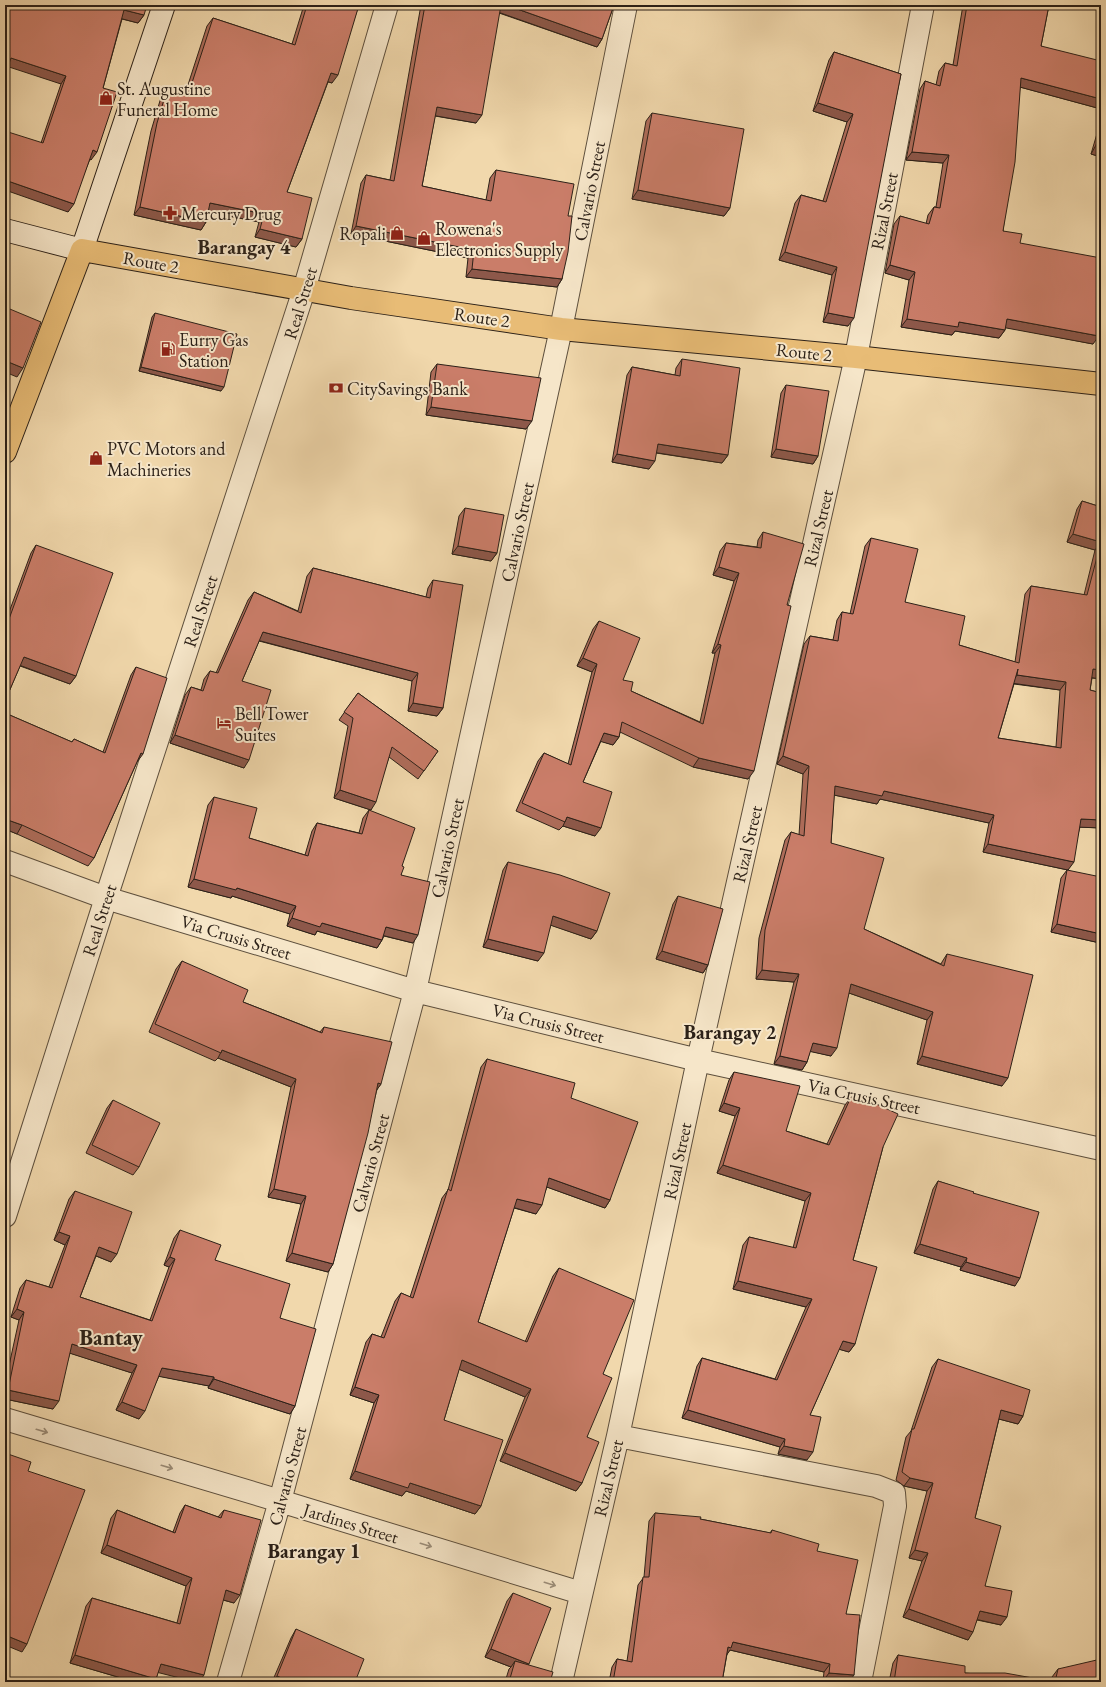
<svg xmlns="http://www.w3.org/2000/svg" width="1106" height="1687" viewBox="0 0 1106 1687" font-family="'EB Garamond',serif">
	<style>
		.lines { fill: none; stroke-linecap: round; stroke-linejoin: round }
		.minor-casing { stroke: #5d4f3d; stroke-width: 24 }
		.secondary-casing { stroke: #2c2118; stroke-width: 24 }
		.trunk-casing { stroke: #2c2118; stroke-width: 24 }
		.minor { stroke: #f6e6c9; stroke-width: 22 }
		.secondary { stroke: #f6e6c9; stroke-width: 22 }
		.trunk { stroke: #e8bc76; stroke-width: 22 }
		.wall { fill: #ae6c5a; stroke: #2c2118; fill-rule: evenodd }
		.shaded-wall { fill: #8d584a; stroke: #2c2118 }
		.building { fill: #ca7d69; stroke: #2c2118; fill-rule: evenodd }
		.oneway { stroke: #9b8d79 }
		.labels { text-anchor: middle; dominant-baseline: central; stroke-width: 4; stroke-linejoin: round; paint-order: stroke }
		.poi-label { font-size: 18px; fill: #2c2118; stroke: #f6e6c9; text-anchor: start }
		.street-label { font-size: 18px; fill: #2c2118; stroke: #f6e6c9 }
		.quarter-label { font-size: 20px; font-weight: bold; fill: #2c2118; stroke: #f6e6c9 }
		.district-label { font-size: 22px; font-weight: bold; fill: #2c2118; stroke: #f6e6c9 }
	</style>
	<rect width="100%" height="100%" fill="#f1d8ac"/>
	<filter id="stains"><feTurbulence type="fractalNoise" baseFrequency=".005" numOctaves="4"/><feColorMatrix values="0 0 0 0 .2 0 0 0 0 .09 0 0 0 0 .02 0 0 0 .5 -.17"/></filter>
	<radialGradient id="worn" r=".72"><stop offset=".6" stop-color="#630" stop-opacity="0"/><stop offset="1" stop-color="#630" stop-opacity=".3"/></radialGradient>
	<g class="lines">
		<defs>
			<path id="minor" d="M5,861l101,37 309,93 283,69 403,89
				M5,1216l101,-318 198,-608 83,-285
				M5,1419l275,82 301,92
				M618,1436l258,50 18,7 1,13 -35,176
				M228,1682l52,-181 135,-510 146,-662 65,-324
				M561,1682l57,-246 80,-376 158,-703 67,-352"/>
			<path id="secondary" d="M5,230l77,20 82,-245"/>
			<path id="trunk" d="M5,452l77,-202 269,48 210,31 295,28 245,27"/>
		</defs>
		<use href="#minor" class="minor-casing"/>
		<use href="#secondary" class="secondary-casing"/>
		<use href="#trunk" class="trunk-casing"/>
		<use href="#minor" class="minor"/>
		<use href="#secondary" class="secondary"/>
		<use href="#trunk" class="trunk"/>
	</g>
	<path class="wall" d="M5,5l139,10 -6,8 -16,-4 -19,69 -12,72 -1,-1 -22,53 -27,-69 20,-59z
		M304,5h55l-27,78 -4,-1 -41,110 15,47 -6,8 -41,-10 4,-15 -51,-10 -2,10 -5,8 -67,-15 17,-84 11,-37 6,-8 18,5 21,-65 6,-8 79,26z
		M421,5h193l-12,34 -5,8 -98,-34 -23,110 -41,-7 -13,70 64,14 4,-22 6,-8 72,46 -6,63 -5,8 -91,-10 2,-19 -117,-24 10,-51 5,-8 24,5z
		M963,5h86l-8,41 60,63 -81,-22 -17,144 17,12 73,101 -88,-17v3l-6,8 -44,-7 -3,4 -51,-8 8,-47 -24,-7 9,-49 6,-8 26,8 2,-9 6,-8h2l7,-44 -37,-3 14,-71 5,-8 11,4 3,-14 6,-8 8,2z
		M834,52l67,22 -53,252 -25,-4 9,-47 -53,-15 16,-57 6,-8 22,6 24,-79 -34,-11 16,-51z
		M652,113l78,95 -6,8 -92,-17 14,-78z
		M1101,120v37l-10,-3z
		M155,313l66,78 -82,-20 13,-54z
		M682,359l46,96 -6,8 -66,-10 -7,16 -37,-7 15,-87 5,-8 43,8 1,-7z
		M437,364l89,65 -100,-14 5,-43z
		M786,385l32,71 -5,8 -42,-7 10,-64z
		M1082,501l19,6v172l-9,-1 -2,12 11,3v135l-21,-1 -12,43 -85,-18 6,-29 -109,-24 -3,5 -43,-9 -3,48 33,86 77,35 1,-2 5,-8 55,132 -85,-22 10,-44 -78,-27 -18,63 -21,-5 -3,11 -5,8 -28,-6 20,-82 -38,-3 3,-41 26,-98 6,-8 8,3 4,-61 -26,-10 27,-120 6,-8 23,4 4,-20 5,-8 8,2 15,-68 6,-8 34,64 54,43 56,17 10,-68 6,-8 53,9 11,-45 -28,-8 10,-33zM1014,684l46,6 -4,57 -58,-9z
		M465,508l32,45 -6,8 -39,-7 7,-38z
		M763,532l24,73 -39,174 -55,-12 -73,-35 -1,5 -6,8 -12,-4 -18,41 12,54 -32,-10 -4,4 -43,-19 22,-50 6,-8 24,11 24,-92 -15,-6 16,-37 6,-8 24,59 8,11 69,31 15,-69h-3l22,-72 -21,-6 7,-24 6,-8 31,4 1,-7z
		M36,545l40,131 -6,8 -50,-18 -15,35v-78l26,-70z
		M313,568l113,29 2,-9 5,-8 10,128 -6,8 -29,-5 4,-30 -153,-40 -17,40 2,87 -74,-25 15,-48 6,-8 10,3 3,-11 6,-8 6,2 32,-73 6,-8 44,19 9,-35z
		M136,667l1,95 -43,96 -6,8 -71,-32 -12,-5v-116l67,29 2,-3 29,13 28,-77z
		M358,693l80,58 -20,28 -29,-22 -18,53 -37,-12 14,-72 -9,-6z
		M214,797l35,41 56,17 7,-24 5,-8 42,10 4,-15 6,-8 33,56 -1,9 12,68 -29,-7 -2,4 -5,8 -60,-17 -2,4 -28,-9 3,-12 -58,-18 -1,2 -43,-11 20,-82z
		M508,862l89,69 -6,8 -40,-14 -13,36 -55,-14 20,-77z
		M1067,870l33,73 -49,-11 10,-54z
		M678,896l30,69 -5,8 -47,-14 17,-55z
		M182,961l61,41 77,30 4,-5 57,57 -5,7 -43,173 -5,8 -42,-11 15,-57 -33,-7 23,-110 -73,-29 -3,3 -66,-29 27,-63z
		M487,1059l84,39 39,102 -5,8 -58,-21 -11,27 -22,-6 -36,114 47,20 28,-66 6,-8 44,106 -16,63 -5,46 -6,8 -76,-30 25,-64 -66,-28 -15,51 37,86 -6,8 -69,-23 -4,5 -52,-17 24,-76 -24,-8 16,-53 6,-8 9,3 14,-36 6,-8 9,4 32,-99 6,-8 33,-123z
		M734,1072l52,59 41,13 18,-39 6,-8 32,50 -30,113 2,84 -6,8 -10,-3 -29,66 -3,45 -29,-6 2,-7 -98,-29 15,-52 5,-8 73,21 31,-72 -73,-18 10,-44 6,-8 44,11 12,-47 -88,-28 18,-57 -16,-5 10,-31z
		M113,1100l26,67 -6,8 -47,-22 21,-45z
		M938,1181l35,12 42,93 -55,-16 1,-3 -47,-14 19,-64z
		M75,1191l36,71 -15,-6 -16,41 70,23 19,-53 -5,-2 10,-27 6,-8 35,30 65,58 15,88 -5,8 -82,-26 1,-2 -50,-10 -20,43 -23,-9 16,-37 -62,-20 -17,56 -48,-10v-15l14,-64 -8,-3 9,-29 6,-8 23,7 16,-42 -11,-5 15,-41z
		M1101,1194v8l-3,-2z
		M938,1359l85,57 -5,8 -19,-5 -24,99 10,68 16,39 -24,-5 -9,20 -65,-23 19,-56 -13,-3 18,-67 -23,-5 -8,-6 10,-43 5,-6 21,-64z
		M185,1505l33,12 6,-7 10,93 -11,-3 -65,72 -2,7 -2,3h-19l-65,-19 16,-57 6,-8 85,25 9,-37 -85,-33 10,-35 6,-8 56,22 7,-19z
		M655,1513l45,6 70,14 2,-3 45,21 29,63 8,61 -31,6 1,-9 -94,-22 -3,4 -5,28h-113l3,-15 5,-8 10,2 11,-76 6,-8 5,-56z
		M513,1593l15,72 22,17h-45l4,-13 2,-2 -26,-10 22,-56z
		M296,1629l59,53h-83l19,-44z
		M898,1655l67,18 86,8 1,-4 6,-8 43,13h-212l4,-19z"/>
	<path class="shaded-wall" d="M500,5h6l96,34 -5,8 -102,-36z
		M124,10l20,5 -6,8 -19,-5z
		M11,58l55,18 -5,8 -55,-18z
		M331,73l7,2 -6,8 -6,-2z
		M1021,78l80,21v10l-85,-23z
		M818,103l35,11 -6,8 -34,-11z
		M437,107l45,8 -6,8 -45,-8z
		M1096,145l5,2v10l-10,-3z
		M93,150l4,2 -6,8 -4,-2z
		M912,152l37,3 -6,8 -37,-3z
		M5,180l69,24 -6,8 -63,-22z
		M638,190l92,18 -6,8 -92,-17z
		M210,203l54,11 -5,8 -55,-11z
		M140,207l66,15 -5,8 -67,-15z
		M356,226l118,24 -6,8 -117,-24z
		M260,229l42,10 -6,8 -41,-10z
		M785,252l52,15 -5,8 -53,-15z
		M890,265l25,7 -6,8 -24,-7z
		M472,269l90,10 -5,8 -91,-10z
		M828,313l26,5 -6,8 -25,-4z
		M907,319l52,3 46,8 -6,8 -44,-7 -3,4 -51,-8z
		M1007,319l92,17 -6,8 -92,-17z
		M6,361l17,7 -6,9 -12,-5v-9z
		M141,367l83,20 -3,4 -82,-20z
		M431,407l101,14 -6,8 -100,-14z
		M658,444l70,11 -6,8 -70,-11z
		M776,449l42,7 -5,8 -42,-7z
		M617,454l38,7 -6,8 -37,-7z
		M1073,534l28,8 -6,8 -28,-8z
		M458,546l39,7 -6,8 -39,-7z
		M719,567l20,6 -5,8 -21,-6z
		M263,632l155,41 -6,8 -155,-41z
		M718,644l3,1 -6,8h-3z
		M24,657l52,19 -6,8 -51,-19z
		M583,658l14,6 -5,8 -15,-6z
		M1093,669l8,1v9l-14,-2z
		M1017,675l49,7 -6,8 -49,-7z
		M413,703l30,5 -6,8 -29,-5z
		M604,733l15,4 -6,8 -14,-4z
		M175,735l74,25 -5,8 -74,-25z
		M141,753l2,1 -6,8z
		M783,756l26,10 -6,8 -26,-10z
		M699,758l55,13 -6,8 -55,-12z
		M835,786l49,5 110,24 -5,8 -109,-24 -3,5 -48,-10z
		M340,790l36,12 -5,8 -37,-12z
		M567,817l34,11 -6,8 -32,-10z
		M5,819l17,6 -5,9 -12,-5z
		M1081,819l20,1v8l-25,-1z
		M988,844l86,18 -6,8 -85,-18z
		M194,879l43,9 59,18 -6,8 -58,-18 -1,2 -43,-11z
		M553,916l44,15 -6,8 -44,-15z
		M292,918l30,5 60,17 -5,8 -60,-17 -2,4 -28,-9z
		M1057,924l44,10v7l-1,2 -49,-11z
		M386,927l32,8 -5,8 -32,-8z
		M488,939l56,14 -6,8 -55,-14z
		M662,951l46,14 -5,8 -47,-14z
		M762,970l37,4 -5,8 -38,-3z
		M851,984l82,28 -6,8 -81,-28z
		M813,1043l24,5 -6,8 -23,-5z
		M222,1050l74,29 -5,8 -73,-29z
		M780,1056l27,6 -5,8 -28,-6z
		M922,1056l86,22 -6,8 -85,-22z
		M378,1083l3,1 -6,8z
		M724,1103l16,5 -5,8 -16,-5z
		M723,1165l88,28 -6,8 -88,-28z
		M549,1178l61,22 -5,8 -61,-22z
		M274,1189l32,7 -5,8 -33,-7z
		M517,1199l25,6 -6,9 -24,-7z
		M59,1232l11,4 -5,9 -11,-5z
		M920,1244l47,14 -6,9 -47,-14z
		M99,1247l18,7 -6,8 -17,-7z
		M292,1253l41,11 -5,8 -42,-11z
		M170,1257l5,2 -6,8 -5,-2z
		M966,1262l54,16 -5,8 -55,-16z
		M738,1281l74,18 -6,8 -73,-18z
		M17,1309l7,3 -5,8 -8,-3z
		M843,1341l12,3 -6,8 -11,-3z
		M72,1344l65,21 -5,8 -66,-21z
		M462,1360l69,29 -6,8 -69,-29z
		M162,1368l52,9 -5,9 -52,-10z
		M214,1379l81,27 -5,8 -82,-26z
		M355,1387l24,8 -5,8 -24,-8z
		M8,1390l51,11 -6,8 -48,-10v-5z
		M122,1402l23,9 -6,8 -23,-9z
		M688,1410l97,29 -5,8 -98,-29z
		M1001,1410l22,6 -5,8 -23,-6z
		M784,1446l29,6 -6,8 -29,-6z
		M505,1453l77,30 -6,8 -76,-30z
		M355,1471l55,12 71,23 -6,8 -69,-23 -4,5 -52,-17z
		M910,1478l23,5 -6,8 -23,-5z
		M107,1545l85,33 -6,8 -85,-33z
		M915,1550l13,3 -6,8 -13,-3z
		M226,1590l14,5 -6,8 -14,-4z
		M909,1609l64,23 -5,8 -65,-23z
		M980,1611l27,6 -6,8 -26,-6z
		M5,1635l22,9 -5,8 -17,-7z
		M733,1642l97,22 -6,8 -94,-22 -4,6 2,-9z
		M491,1649l38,15 -5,8 -9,-11 -4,6 -26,-10z
		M75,1655l81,24 -2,3h-19l-65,-19z
		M161,1664l43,11 -5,7h-3l-40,-10z
		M829,1673l25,2 -5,7 -26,-1z
		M277,1676l14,6h-18z"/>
	<path class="building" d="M5,5h142l-3,10 -20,-5 -21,78 14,4 -20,60 -4,-2 -19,54 -69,-24v-49l38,12 23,-67 -55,-18 -6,17z
		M307,5h52l-21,70 -7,-2 -44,119 25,6 -10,41 -42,-10 4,-15 -54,-11 -4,19 -66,-15 17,-84 11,-37 21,6 24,-74 82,27z
		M425,5h76l-19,110 -45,-8 -15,79 69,15 5,-31 78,14 -6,32h4l-4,36 -6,27 -90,-10 2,-19 -118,-24 10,-51 28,6z
		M506,5h108l-12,34z
		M967,5h82l-8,41 60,15v38l-80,-21 -6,84 -12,69 19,3 -2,9 81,15v66l-2,12 -92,-17 -2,11 -46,-8 -1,5 -51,-8 8,-47 -25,-7 10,-49 29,8 5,-17 6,1 9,-53 -37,-3 13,-71 15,5 5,-23 12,3z
		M834,52l67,22 -47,244 -26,-5 9,-46 -52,-15 16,-57 25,7 27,-88 -35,-11z
		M652,113l92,16 -14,79 -92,-18z
		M1101,130v17l-5,-2z
		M5,307l36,15 -18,46 -17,-7 -1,3z
		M155,313l82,21 -13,53 -83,-20z
		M682,359l58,9 -12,87 -70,-11 -3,17 -38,-7 15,-87 48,9z
		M437,364l104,14 -9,43 -101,-14z
		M786,385l43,6 -11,65 -42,-7z
		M1082,501l19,6v163l-8,-1 -3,21 11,3v127l-20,-1 -7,43 -86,-18 6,-29 -110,-24 -2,5 -47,-10 -4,57 53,15 -20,71 80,37 3,-12 86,21 -25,103 -86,-22 11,-44 -82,-28 -14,64 -24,-5 -6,19 -27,-6 19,-82 -37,-4 3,-40 26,-98 13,4 5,-70 -26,-10 27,-120 28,5 4,-29 11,2 18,-76 47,11 -13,53 60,14 -6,29 60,18 12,-77 56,9 14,-53 -28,-8zM1018,669l-1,6 49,7 -5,66 -63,-10z
		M465,508l39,7 -7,38 -39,-7z
		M763,532l41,12 -17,61 4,1 -37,165 -55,-13 -77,-36 -3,15 -15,-4 -21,49 29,10 -11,36 -34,-11 -2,5 -43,-19 22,-50 27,12 26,-101 -14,-6 16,-37 41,17 -17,42 10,2 -2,9 72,33 18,-79 -3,-1 21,-71 -20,-6 7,-24 35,5z
		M36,545l77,28 -37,103 -52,-19 -19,44v-71z
		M313,568l117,30 3,-18 30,5 -20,123 -30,-5 5,-30 -155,-41 -21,49 29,9 -22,70 -74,-25 16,-48 12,4 7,-20 8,2 36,-81 47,21z
		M136,667l31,11 -24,76 -2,-1 -47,105 -72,-33 -17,-6v-106l67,29 2,-3 31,14z
		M358,693l80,58 -14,20 -32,-24 -16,55 -36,-12 13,-72 -9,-6z
		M214,797l43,11 -8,30 59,18 9,-33 45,11 7,-24 46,18 -13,38 2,1 -3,8 29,7 -12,53 -32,-8 -4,13 -60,-17 -2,4 -28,-9 4,-12 -59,-18 -1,2 -42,-11z
		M508,862l52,13 50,18 -13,38 -44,-15 -9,37 -56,-14z
		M1067,870l34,7v57l-44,-10z
		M678,896l45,13 -15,56 -46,-14z
		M182,961l66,29 -5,12 79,31 2,-6 68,15 -11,42 -3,-1 -10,50 -35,131 -41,-11 14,-57 -32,-7 22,-110 -74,-29 -1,3 -66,-29z
		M487,1059l88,24 -4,15 67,24 -28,78 -61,-22 -7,27 -25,-6 -39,123 49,20 32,-74 75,32 -31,74 9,4 -25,59 12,5 -17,41 -77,-30 26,-64 -69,-29 -18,60 59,20 -22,66 -71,-23 -2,5 -53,-17 24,-76 -24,-8 17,-53 12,4 17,-45 12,5 35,-109 3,2z
		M734,1072l66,14 -14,45 43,14 22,-48 21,5 26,12 -15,33 -30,113 24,7 -22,77 -12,-3 -33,74 11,2 -8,35 -29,-6 1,-7 -97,-29 14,-52 75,22 35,-81 -74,-18 11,-44 47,11 15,-55 -88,-28 17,-57 -16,-5z
		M113,1100l47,23 -21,44 -47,-22z
		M938,1181l36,11 -1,1 66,19 -19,66 -54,-16 1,-4 -47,-14z
		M75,1191l57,21 -15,42 -18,-7 -19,50 72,24 23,-62 -5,-2 10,-27 41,15 -6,15 75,24 -10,34 36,11 -21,77 -81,-27v-2l-52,-9 -17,43 -23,-9 15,-37 -65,-21 -13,57 -51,-11 16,-78 -7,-3 9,-29 26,8 18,-52 -11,-4z
		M938,1359l92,31 -7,26 -22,-6 -26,108 26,8 -16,60 27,5 -5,26 -27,-6 -7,21 -64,-23 19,-56 -13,-3 18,-67 -23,-5 -8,-6 10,-43h2z
		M5,1453l26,9 -3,9 57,19 -58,154 -22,-9z
		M185,1505l36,13 3,-8 37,10 -21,75 -14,-5 -22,85 -43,-11 -5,15 -81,-24 17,-57 88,26 12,-46 -85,-33 10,-35 58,23z
		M655,1513l46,4 -1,2 71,14 1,-3 47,14 -2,7 41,9 -12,54 14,1 -6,60 -25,-2 1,-9 -97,-22 -2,6 -3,-1 -6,35h-109l4,-23 15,3 11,-85h6z
		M513,1593l38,15 -22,56 -38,-15z
		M296,1629l68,30 -9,23h-64l-14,-6z
		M898,1655l67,11v7h40l50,9 3,-13 43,-10v23h-207z
		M515,1661l38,11 -3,10h-41z"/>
	<defs><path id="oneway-shaft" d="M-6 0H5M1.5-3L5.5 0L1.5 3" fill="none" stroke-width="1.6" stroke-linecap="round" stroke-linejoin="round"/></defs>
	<g class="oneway">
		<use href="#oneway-shaft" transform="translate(42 1431) rotate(16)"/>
		<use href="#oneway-shaft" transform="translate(167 1467) rotate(16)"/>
		<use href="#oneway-shaft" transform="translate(426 1545) rotate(17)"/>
		<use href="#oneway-shaft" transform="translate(550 1584) rotate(17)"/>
	</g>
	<defs>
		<symbol id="shop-bare" viewBox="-9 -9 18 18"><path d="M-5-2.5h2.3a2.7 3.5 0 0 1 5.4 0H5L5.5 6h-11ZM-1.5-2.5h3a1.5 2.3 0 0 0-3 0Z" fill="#8f2418" stroke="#f6e6c9" stroke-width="2.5" paint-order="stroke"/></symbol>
		<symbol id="pharmacy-bare" viewBox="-9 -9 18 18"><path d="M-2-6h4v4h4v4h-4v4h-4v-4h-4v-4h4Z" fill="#8f2418" stroke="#f6e6c9" stroke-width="2.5" paint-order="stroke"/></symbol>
		<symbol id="fuel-bare" viewBox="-9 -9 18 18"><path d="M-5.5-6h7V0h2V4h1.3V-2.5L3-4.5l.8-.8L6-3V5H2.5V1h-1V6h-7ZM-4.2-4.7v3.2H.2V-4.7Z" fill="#8f2418" stroke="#f6e6c9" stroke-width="2.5" paint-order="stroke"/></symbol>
		<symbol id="bank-bare" viewBox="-9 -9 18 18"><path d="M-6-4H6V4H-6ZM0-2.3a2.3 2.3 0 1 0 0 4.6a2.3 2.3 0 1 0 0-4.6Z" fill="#8f2418" stroke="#f6e6c9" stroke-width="2.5" paint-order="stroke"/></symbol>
		<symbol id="hotel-bare" viewBox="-9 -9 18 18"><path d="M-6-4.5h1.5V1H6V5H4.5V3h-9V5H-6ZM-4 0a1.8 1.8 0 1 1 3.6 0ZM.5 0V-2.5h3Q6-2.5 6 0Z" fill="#8f2418" stroke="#f6e6c9" stroke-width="2.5" paint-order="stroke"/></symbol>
	</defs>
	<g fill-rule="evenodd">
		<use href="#shop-bare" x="96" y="88" width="20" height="20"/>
		<use href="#pharmacy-bare" x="160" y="203" width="20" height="20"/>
		<use href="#shop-bare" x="387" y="223" width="20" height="20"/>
		<use href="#shop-bare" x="414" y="228" width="20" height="20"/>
		<use href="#fuel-bare" x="158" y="339" width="20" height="20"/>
		<use href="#bank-bare" x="326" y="378" width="20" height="20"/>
		<use href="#shop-bare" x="86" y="448" width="20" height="20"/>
		<use href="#hotel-bare" x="214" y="713" width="20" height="20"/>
	</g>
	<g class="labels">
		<g class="poi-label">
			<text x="117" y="88">St. Augustine<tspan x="117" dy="21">Funeral Home</tspan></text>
			<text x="181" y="213">Mercury Drug</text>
			<text x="435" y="228">Rowena's<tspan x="435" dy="21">Electronics Supply</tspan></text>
			<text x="386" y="233" text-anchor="end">Ropali</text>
			<text x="179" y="339">Eurry Gas<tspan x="179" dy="21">Station</tspan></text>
			<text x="347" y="388">CitySavings Bank</text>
			<text x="107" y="448">PVC Motors and<tspan x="107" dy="21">Machineries</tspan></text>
			<text x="235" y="713">Bell Tower<tspan x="235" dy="21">Suites</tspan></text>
		</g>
		<g class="street-label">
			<text transform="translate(589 191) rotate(-79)">Calvario Street</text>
			<text transform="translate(884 211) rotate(-79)">Rizal Street</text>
			<text transform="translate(151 262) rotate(10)">Route 2</text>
			<text transform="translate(300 303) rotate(-73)">Real Street</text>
			<text transform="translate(482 317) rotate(8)">Route 2</text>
			<text transform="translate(804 352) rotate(6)">Route 2</text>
			<text transform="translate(818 528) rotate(-77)">Rizal Street</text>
			<text transform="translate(517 532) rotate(-78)">Calvario Street</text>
			<text transform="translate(200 611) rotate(-72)">Real Street</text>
			<text transform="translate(747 844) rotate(-77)">Rizal Street</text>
			<text transform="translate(447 848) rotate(-78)">Calvario Street</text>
			<text transform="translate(99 920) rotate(-72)">Real Street</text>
			<text transform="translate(236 937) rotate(17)">Via Crusis Street</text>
			<text transform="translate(548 1023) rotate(14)">Via Crusis Street</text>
			<text transform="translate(864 1096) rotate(12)">Via Crusis Street</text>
			<text transform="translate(677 1161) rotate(-78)">Rizal Street</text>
			<text transform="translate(370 1163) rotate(-75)">Calvario Street</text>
			<text transform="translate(287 1476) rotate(-75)">Calvario Street</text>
			<text transform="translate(608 1478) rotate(-77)">Rizal Street</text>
			<text transform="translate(351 1523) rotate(17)">Jardines Street</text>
		</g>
		<g class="quarter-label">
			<text x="244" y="247">Barangay 4</text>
			<text x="730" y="1032">Barangay 2</text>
			<text x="314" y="1551">Barangay 1</text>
		</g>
		<g class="district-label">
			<text x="111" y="1337">Bantay</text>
		</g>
	</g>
	<rect width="1106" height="1687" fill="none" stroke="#f1d8ac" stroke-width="20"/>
	<rect x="6" y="6" width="1094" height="1675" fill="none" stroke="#2c2118" stroke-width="2"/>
	<rect x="10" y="10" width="1086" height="1667" fill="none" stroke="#2c2118"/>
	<rect width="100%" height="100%" filter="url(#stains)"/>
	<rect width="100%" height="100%" fill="url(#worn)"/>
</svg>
